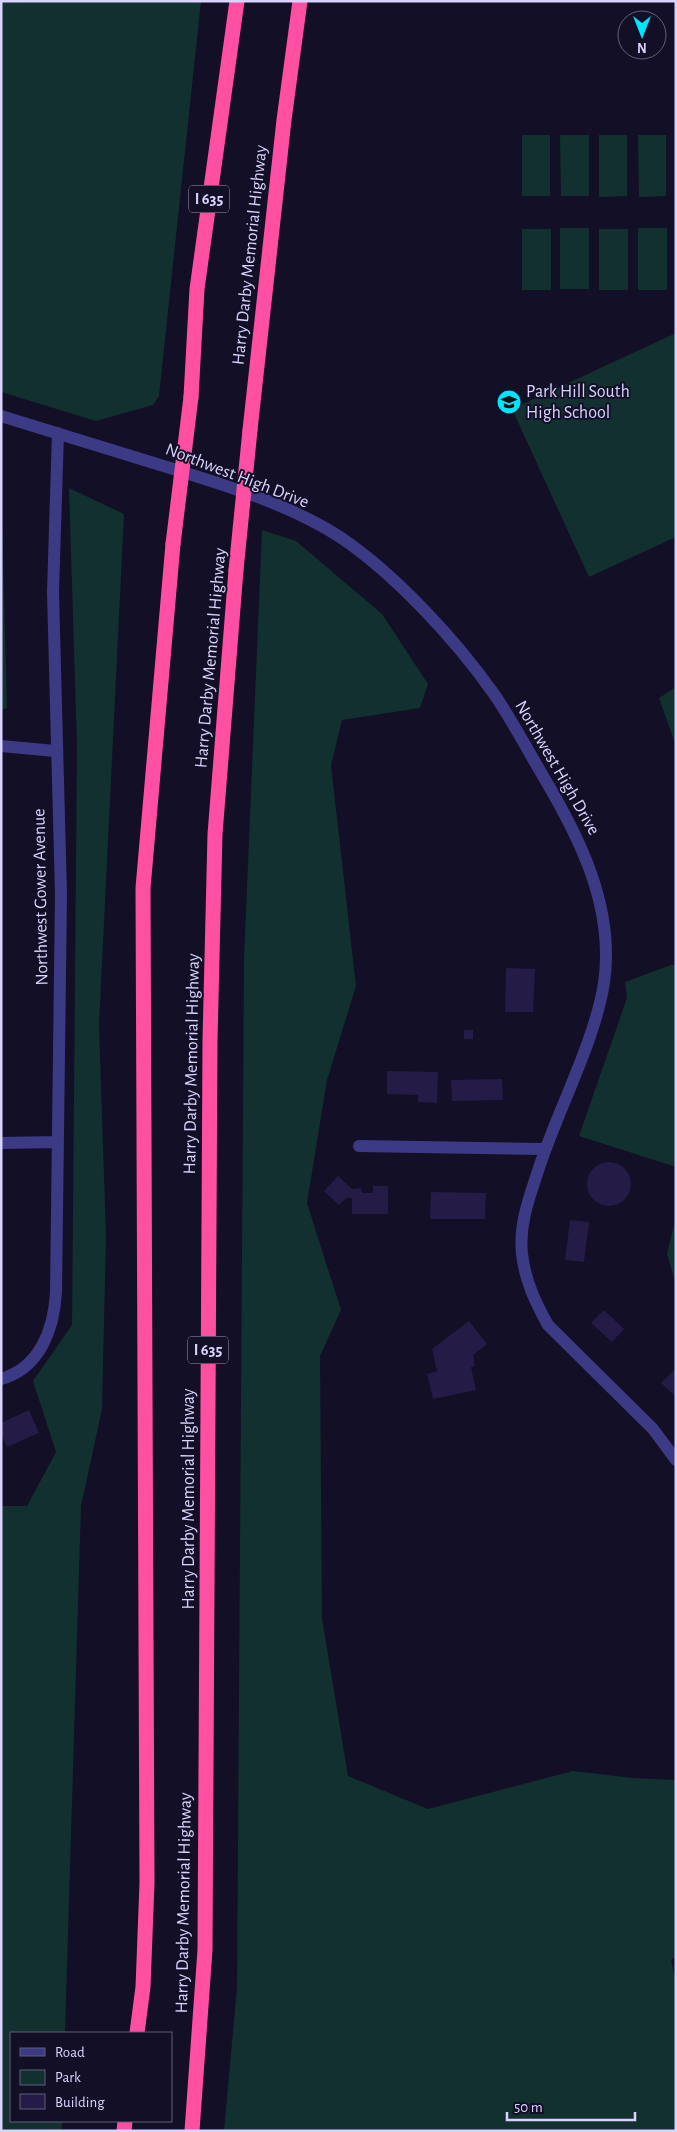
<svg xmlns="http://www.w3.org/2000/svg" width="677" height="2132" viewBox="0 0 677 2132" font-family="'Alegreya Sans',sans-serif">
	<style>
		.green { fill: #12302f }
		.building { fill: #241b47 }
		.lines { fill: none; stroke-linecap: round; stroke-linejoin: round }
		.street { stroke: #3d3a85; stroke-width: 12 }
		.highway { stroke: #ff4fa3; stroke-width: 15 }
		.highway-bridge { stroke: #ff4fa3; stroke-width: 15 }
		.labels { text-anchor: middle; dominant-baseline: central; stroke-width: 4; stroke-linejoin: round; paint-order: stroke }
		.shield { fill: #130f26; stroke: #9e99be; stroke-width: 1 }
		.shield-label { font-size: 16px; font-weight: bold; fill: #d9d4ff }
		.street-label { font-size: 18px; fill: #d9d4ff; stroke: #130f26 }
		.poi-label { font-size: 18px; fill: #d9d4ff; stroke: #130f26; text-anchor: start }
	</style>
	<rect width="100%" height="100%" fill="#130f26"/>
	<path class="green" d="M1,1h200l-42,395 -6,9 -57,16 -95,-29z
		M522,135h28v61h-28z
		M560,135h29v61h-28z
		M599,135h28v61l-28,1z
		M638,135h28v61l-27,1z
		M560,228h29v61h-29z
		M638,228h29v62h-29z
		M522,229h29v61h-29z
		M599,229h29v61h-29z
		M676,333v204l-87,40 -77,-168z
		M1,484l6,224 -6,2z
		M69,488l55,26 -25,511 7,211 -4,173 -21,97 -16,527h-54v88h52l-2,10h-60v-625h26l29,-54 -23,-71 39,-56 5,-579z
		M262,530l34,11 86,73 46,70 -8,24 -78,12 -11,45 25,221 -29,94 -20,123 34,107 -21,46 2,262 26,158 80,33 145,-38 60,7 43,2v176l-5,4 5,22v149h-452l13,-143 7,-1029z
		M676,687v59l-17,-48z
		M671,965h5v202l-97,-31 48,-138 -2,-16z
		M676,1217v68l-9,-31z"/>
	<path class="building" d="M506,968l29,1 -2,43h-28z
		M464,1030h9v9h-9z
		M387,1071l51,1 -1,31 -19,-1v-7l-31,-1z
		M502,1079l1,21 -51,1 -1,-21z
		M587 1184a22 22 0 1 1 44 0a22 22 0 1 1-44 0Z
		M338,1176l14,13 9,-1 1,5h11v-7h15v28h-36v-16h-6l-7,7 -15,-14z
		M431,1192l55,1 -1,26h-55z
		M570,1220l19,2 -5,40 -19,-2z
		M604,1310l20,19 -12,13 -21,-19z
		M469,1321l18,23 -14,11 2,11 -4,1 5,23 -43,9 -6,-25 10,-3 -5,-22z
		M676,1368v29l-15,-14z
		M29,1410l10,23 -32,14 -6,-13v-11z"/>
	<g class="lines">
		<path class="street" d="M1,416c57,17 113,35 169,52 57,18 119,36 170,69 55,37 116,103 154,157 18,26 33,55 49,82 37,62 72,132 61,207 -10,62 -48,130 -67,191 -9,27 -18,52 -15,80 3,26 13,48 26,71l105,104 23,31
			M1,746l54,5
			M1,1143l57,-1
			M359,1146l186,3
			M1,1379c39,-11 53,-50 55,-87l5,-398 -8,-302 5,-159"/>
		<path class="highway" d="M191,397l6,-108 40,-288
			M250,430l34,-310 16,-119
			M137,2033l6,-46 4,-104 -4,-995 30,-344
			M124,2131l1,-10
			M192,2131l13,-181 5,-910 5,-206 21,-264"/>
		<path class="highway-bridge" d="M173,544l18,-147
			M236,570l14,-140"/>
	</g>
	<defs>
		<symbol id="school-disc" viewBox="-11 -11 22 22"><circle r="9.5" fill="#00e5ff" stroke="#130f26"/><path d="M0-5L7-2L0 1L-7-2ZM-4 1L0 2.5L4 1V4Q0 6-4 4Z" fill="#111"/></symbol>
	</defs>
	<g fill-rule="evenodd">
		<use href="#school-disc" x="495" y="388" width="28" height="28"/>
	</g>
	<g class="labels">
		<g class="shield">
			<rect x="189" y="185.5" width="40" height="27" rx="4"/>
			<rect x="188" y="1336.5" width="40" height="27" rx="4"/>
		</g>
		<g class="shield-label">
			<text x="209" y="199">I 635</text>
			<text x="208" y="1350">I 635</text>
		</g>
		<g class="street-label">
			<text transform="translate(250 255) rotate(-84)">Harry Darby Memorial Highway</text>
			<text transform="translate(237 476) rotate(21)">Northwest High Drive</text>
			<text transform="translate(211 658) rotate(-85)">Harry Darby Memorial Highway</text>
			<text transform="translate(557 768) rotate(60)">Northwest High Drive</text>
			<text transform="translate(41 897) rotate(-91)">Northwest Gower Avenue</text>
			<text transform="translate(192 1064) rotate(-89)">Harry Darby Memorial Highway</text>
			<text transform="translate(189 1499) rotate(-90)">Harry Darby Memorial Highway</text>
			<text transform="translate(184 1903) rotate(-89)">Harry Darby Memorial Highway</text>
		</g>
		<g class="poi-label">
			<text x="526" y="392">Park Hill South<tspan x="526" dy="21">High School</tspan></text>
		</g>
	</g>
	<rect width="677" height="2132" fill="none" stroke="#d9d4ff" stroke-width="5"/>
	<rect x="10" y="2032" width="162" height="90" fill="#130f26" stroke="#625e7d"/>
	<rect x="20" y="2048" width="25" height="8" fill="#3d3a85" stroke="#625e7d"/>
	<text x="55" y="2057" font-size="15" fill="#d9d4ff">Road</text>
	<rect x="20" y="2070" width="25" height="15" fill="#12302f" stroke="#625e7d"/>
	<text x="55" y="2082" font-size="15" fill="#d9d4ff">Park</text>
	<rect x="20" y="2094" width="25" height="15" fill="#241b47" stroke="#625e7d"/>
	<text x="55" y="2107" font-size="15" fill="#d9d4ff">Building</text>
	<g transform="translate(642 35) rotate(180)"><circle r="24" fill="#130f26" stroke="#625e7d"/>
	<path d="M0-4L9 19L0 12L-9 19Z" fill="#00e5ff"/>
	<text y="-8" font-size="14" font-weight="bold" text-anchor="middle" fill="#d9d4ff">N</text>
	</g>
	<path d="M507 2112v8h128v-8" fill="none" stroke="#d9d4ff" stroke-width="2.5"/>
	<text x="514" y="2112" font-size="15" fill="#d9d4ff" stroke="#130f26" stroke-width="4" paint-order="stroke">50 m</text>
</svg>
